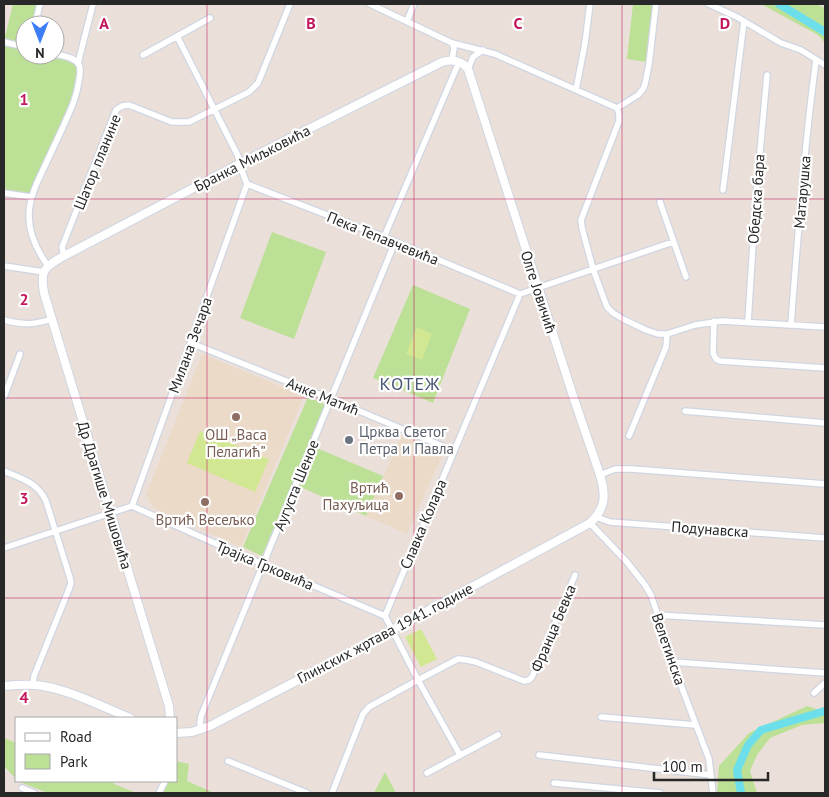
<svg xmlns="http://www.w3.org/2000/svg" width="829" height="797" viewBox="0 0 829 797" font-family="'PT Sans',sans-serif">
	<style>
		.education { fill: #ecdac8 }
		.green { fill: #bce096 }
		.pitch { fill: #d2e792 }
		.lines { fill: none; stroke-linecap: round; stroke-linejoin: round }
		.canal { stroke: #6ddfeb; stroke-width: 8 }
		.minor-casing { stroke: #cfd5e1; stroke-width: 8 }
		.tertiary-casing { stroke: #cfd5e1; stroke-width: 10 }
		.minor { stroke: #fff; stroke-width: 5.5 }
		.tertiary { stroke: #fff; stroke-width: 8 }
		.grid { fill: none; stroke: #c2185b; stroke-width: 1; stroke-opacity: 0.55 }
		.education-dot { fill: #8d6e63; stroke: #fff; stroke-width: 2 }
		.worship-dot { fill: #6b7280; stroke: #fff; stroke-width: 2 }
		.labels { text-anchor: middle; dominant-baseline: central; stroke-width: 4.5; stroke-linejoin: round; paint-order: stroke }
		.street-label { font-size: 15px; fill: #282828; stroke: #fff }
		.worship-label { font-size: 15px; fill: #5b616d; stroke: #fff; text-anchor: start }
		.education-label { font-size: 15px; fill: #785e54; stroke: #fff }
		.quarter-label { font-size: 18px; letter-spacing: 1px; fill: #4a5977; stroke: #fff }
		.grid-label { font-size: 16px; text-anchor: middle; font-weight: bold; fill: #c2185b; stroke: #fff; stroke-width: 4.5; stroke-linejoin: round; paint-order: stroke }
	</style>
	<rect width="100%" height="100%" fill="#eae0d9"/>
	<path class="education" d="M202,354l102,42 -63,151 -87,-39 -8,-13z
		M404,430l42,17 -39,87 -41,-18z"/>
	<path class="green" d="M13,4h27l-5,21h-10v30h30l23,8v22l-47,112 -27,-4v-152z
		M633,4h19l-6,58 -19,-3z
		M761,4h54l10,4v35l-7,-8z
		M272,232l54,20 -32,87 -54,-21z
		M413,285l57,24 -37,94 -60,-25z
		M308,397l18,8 -64,151 -19,-9z
		M312,446l71,30 -17,40 -70,-31z
		M807,706l12,4 6,-4v17l-23,2 -32,13 -13,17 -7,16 7,22h-40l2,-27 30,-33z
		M4,738l12,5v36l-12,-13z
		M176,761l13,3 -2,17 25,11 1,1h-50l5,-12h8z
		M385,772l11,21h-22z
		M18,781h94l2,3 23,9h-89l-28,-11z"/>
	<path class="pitch" d="M417,327l15,7 -10,26 -16,-6z
		M200,431l69,28 -14,33 -68,-29z
		M421,629l16,30 -16,8 -16,-30z"/>
	<g class="lines">
		<path class="canal" d="M779,4l46,28
			M741,793l-4,-23 11,-25 13,-15 64,-19"/>
		<defs>
			<path id="minor" d="M370,4l82,39 43,11 122,54 2,6v7l-38,99 1,8 11,41 14,38 6,6 10,6 23,11 12,4h9l28,-9 27,-4 103,6
				M709,4l28,13 44,26 20,7 24,15
				M407,21l7,-17
				M35,25l5,-21
				M177,36l61,120 4,15 5,13 137,53 136,57 153,-52
				M4,42l21,5
				M452,43l2,5 -2,12
				M143,55l67,-37
				M78,63l15,-59
				M468,69l5,-12 10,-7
				M576,90l9,-47 5,-39
				M617,108l21,-13 5,-6 2,-5 4,-20 7,-60
				M723,190l21,-169
				M4,193l27,4
				M660,202l26,75
				M384,237l75,-175
				M64,256l-2,-9 54,-137 6,-4 7,-1 43,17h17l60,-30 9,-9 32,-79
				M4,266l40,6
				M48,266c-13,-18 -22,-39 -18,-61 2,-12 7,-23 12,-33 7,-15 14,-30 21,-45 7,-16 14,-30 16,-47 1,-5 2,-11 0,-15 -4,-8 -16,-9 -24,-11
				M4,320c19,5 29,5 48,-1
				M714,321l-1,32 3,6 4,2 105,7
				M748,322l8,-126 11,-121
				M791,324c7,-88 13,-176 25,-264
				M191,343l140,56 123,52
				M4,397l16,-43
				M685,411l140,12
				M629,436l37,-89 1,-13
				M4,471c18,8 33,11 42,30l24,77 1,5 -2,6 -35,87 -1,8
				M600,475l15,-6h17l193,15
				M132,506l107,48 146,62 33,64 42,75
				M132,506l115,-322
				M596,517l14,5 215,16
				M590,523l37,39 18,23 6,10 31,93 27,71 4,34
				M4,548l128,-42
				M657,615l168,10
				M385,616l135,-322
				M673,662l152,11
				M814,693l11,-10
				M601,717l94,8
				M201,730l-1,-7 1,-7 194,-474
				M539,755l172,20
				M228,761l79,32
				M427,773l71,-38
				M554,783l106,10
				M22,788l12,5
				M159,793l6,-12
				M332,793l31,-79 6,-7 49,-27 40,-21 9,1 9,2 48,19 5,-1 3,-3 43,-102"/>
			<path id="tertiary" d="M4,686c10,-1 21,-2 31,-1 29,2 68,22 95,33
				M170,718l-1,-12 -125,-413c-4,-23 0,-26 20,-37l177,-93 201,-101c10,-3 19,-2 26,7l106,330 26,76c6,20 6,33 -10,48l-257,139 -123,64 -18,6 -16,1"/>
		</defs>
		<use href="#minor" class="minor-casing"/>
		<use href="#tertiary" class="tertiary-casing"/>
		<use href="#minor" class="minor"/>
		<use href="#tertiary" class="tertiary"/>
	</g>
	<path class="grid" d="M207,4v789M414,4v789M622,4v789M4,199h821M4,398h821M4,598h821"/>
	<g class="education-dot">
		<circle cx="236" cy="417" r="5"/>
		<circle cx="399" cy="496" r="5"/>
		<circle cx="205" cy="502" r="5"/>
	</g>
	<circle class="worship-dot" cx="349" cy="440" r="5"/>
	<g class="labels">
		<g class="street-label">
			<text transform="translate(252 158) rotate(-27)">Бранка Миљковића</text>
			<text transform="translate(97 162) rotate(-68)">Шатор планине</text>
			<text transform="translate(802 192) rotate(-85)">Матарушка</text>
			<text transform="translate(756 199) rotate(-86)">Обедска бара</text>
			<text transform="translate(383 238) rotate(22)">Пека Тепавчевића</text>
			<text transform="translate(539 292) rotate(72)">Олге Јовичић</text>
			<text transform="translate(190 345) rotate(-70)">Милана Зечара</text>
			<text transform="translate(323 396) rotate(22)">Анке Матић</text>
			<text transform="translate(296 485) rotate(-68)">Аугуста Шеное</text>
			<text transform="translate(105 495) rotate(73)">Др Драгише Мишовића</text>
			<text transform="translate(423 524) rotate(-67)">Славка Колара</text>
			<text transform="translate(710 529) rotate(4)">Подунавска</text>
			<text transform="translate(265 565) rotate(23)">Трајка Грковића</text>
			<text transform="translate(553 628) rotate(-67)">Франца Бевка</text>
			<text transform="translate(385 633) rotate(-28)">Глинских жртава 1941. године</text>
			<text transform="translate(669 649) rotate(71)">Велетинска</text>
		</g>
		<g class="worship-label">
			<text x="359" y="431">Црква Светог<tspan x="359" dy="17">Петра и Павла</tspan></text>
		</g>
		<g class="education-label">
			<text x="236" y="434">ОШ „Васа<tspan x="236" dy="17">Пелагић”</tspan></text>
			<text x="389" y="487" text-anchor="end">Вртић<tspan x="389" dy="17">Пахуљица</tspan></text>
			<text x="205" y="519">Вртић Весељко</text>
		</g>
		<g class="quarter-label">
			<text x="410" y="383">КОТЕЖ</text>
		</g>
	</g>
	<g class="grid-label">
		<text x="104" y="29">A</text>
		<text x="311" y="29">B</text>
		<text x="518" y="29">C</text>
		<text x="725" y="29">D</text>
		<text x="24" y="105">1</text>
		<text x="24" y="305">2</text>
		<text x="24" y="504">3</text>
		<text x="24" y="703">4</text>
	</g>
	<rect width="829" height="797" fill="none" stroke="#282828" stroke-width="10"/>
	<rect x="15" y="717" width="162" height="65" fill="#ffffff" stroke="#a9a9a9"/>
	<rect x="25" y="733" width="25" height="8" fill="#ffffff" stroke="#a9a9a9"/>
	<text x="60" y="742" font-size="15" fill="#282828">Road</text>
	<rect x="25" y="754" width="25" height="15" fill="#bce096" stroke="#a9a9a9"/>
	<text x="60" y="767" font-size="15" fill="#282828">Park</text>
	<g transform="translate(40 40) rotate(180)"><circle r="24" fill="#ffffff" stroke="#a9a9a9"/>
	<path d="M0-4L9 19L0 12L-9 19Z" fill="#3b7ef5"/>
	<text y="-8" font-size="14" font-weight="bold" text-anchor="middle" fill="#282828">N</text>
	</g>
	<path d="M654 772v8h114v-8" fill="none" stroke="#282828" stroke-width="2.5"/>
	<text x="662" y="772" font-size="15" fill="#282828" stroke="#ffffff" stroke-width="4" paint-order="stroke">100 m</text>
</svg>
